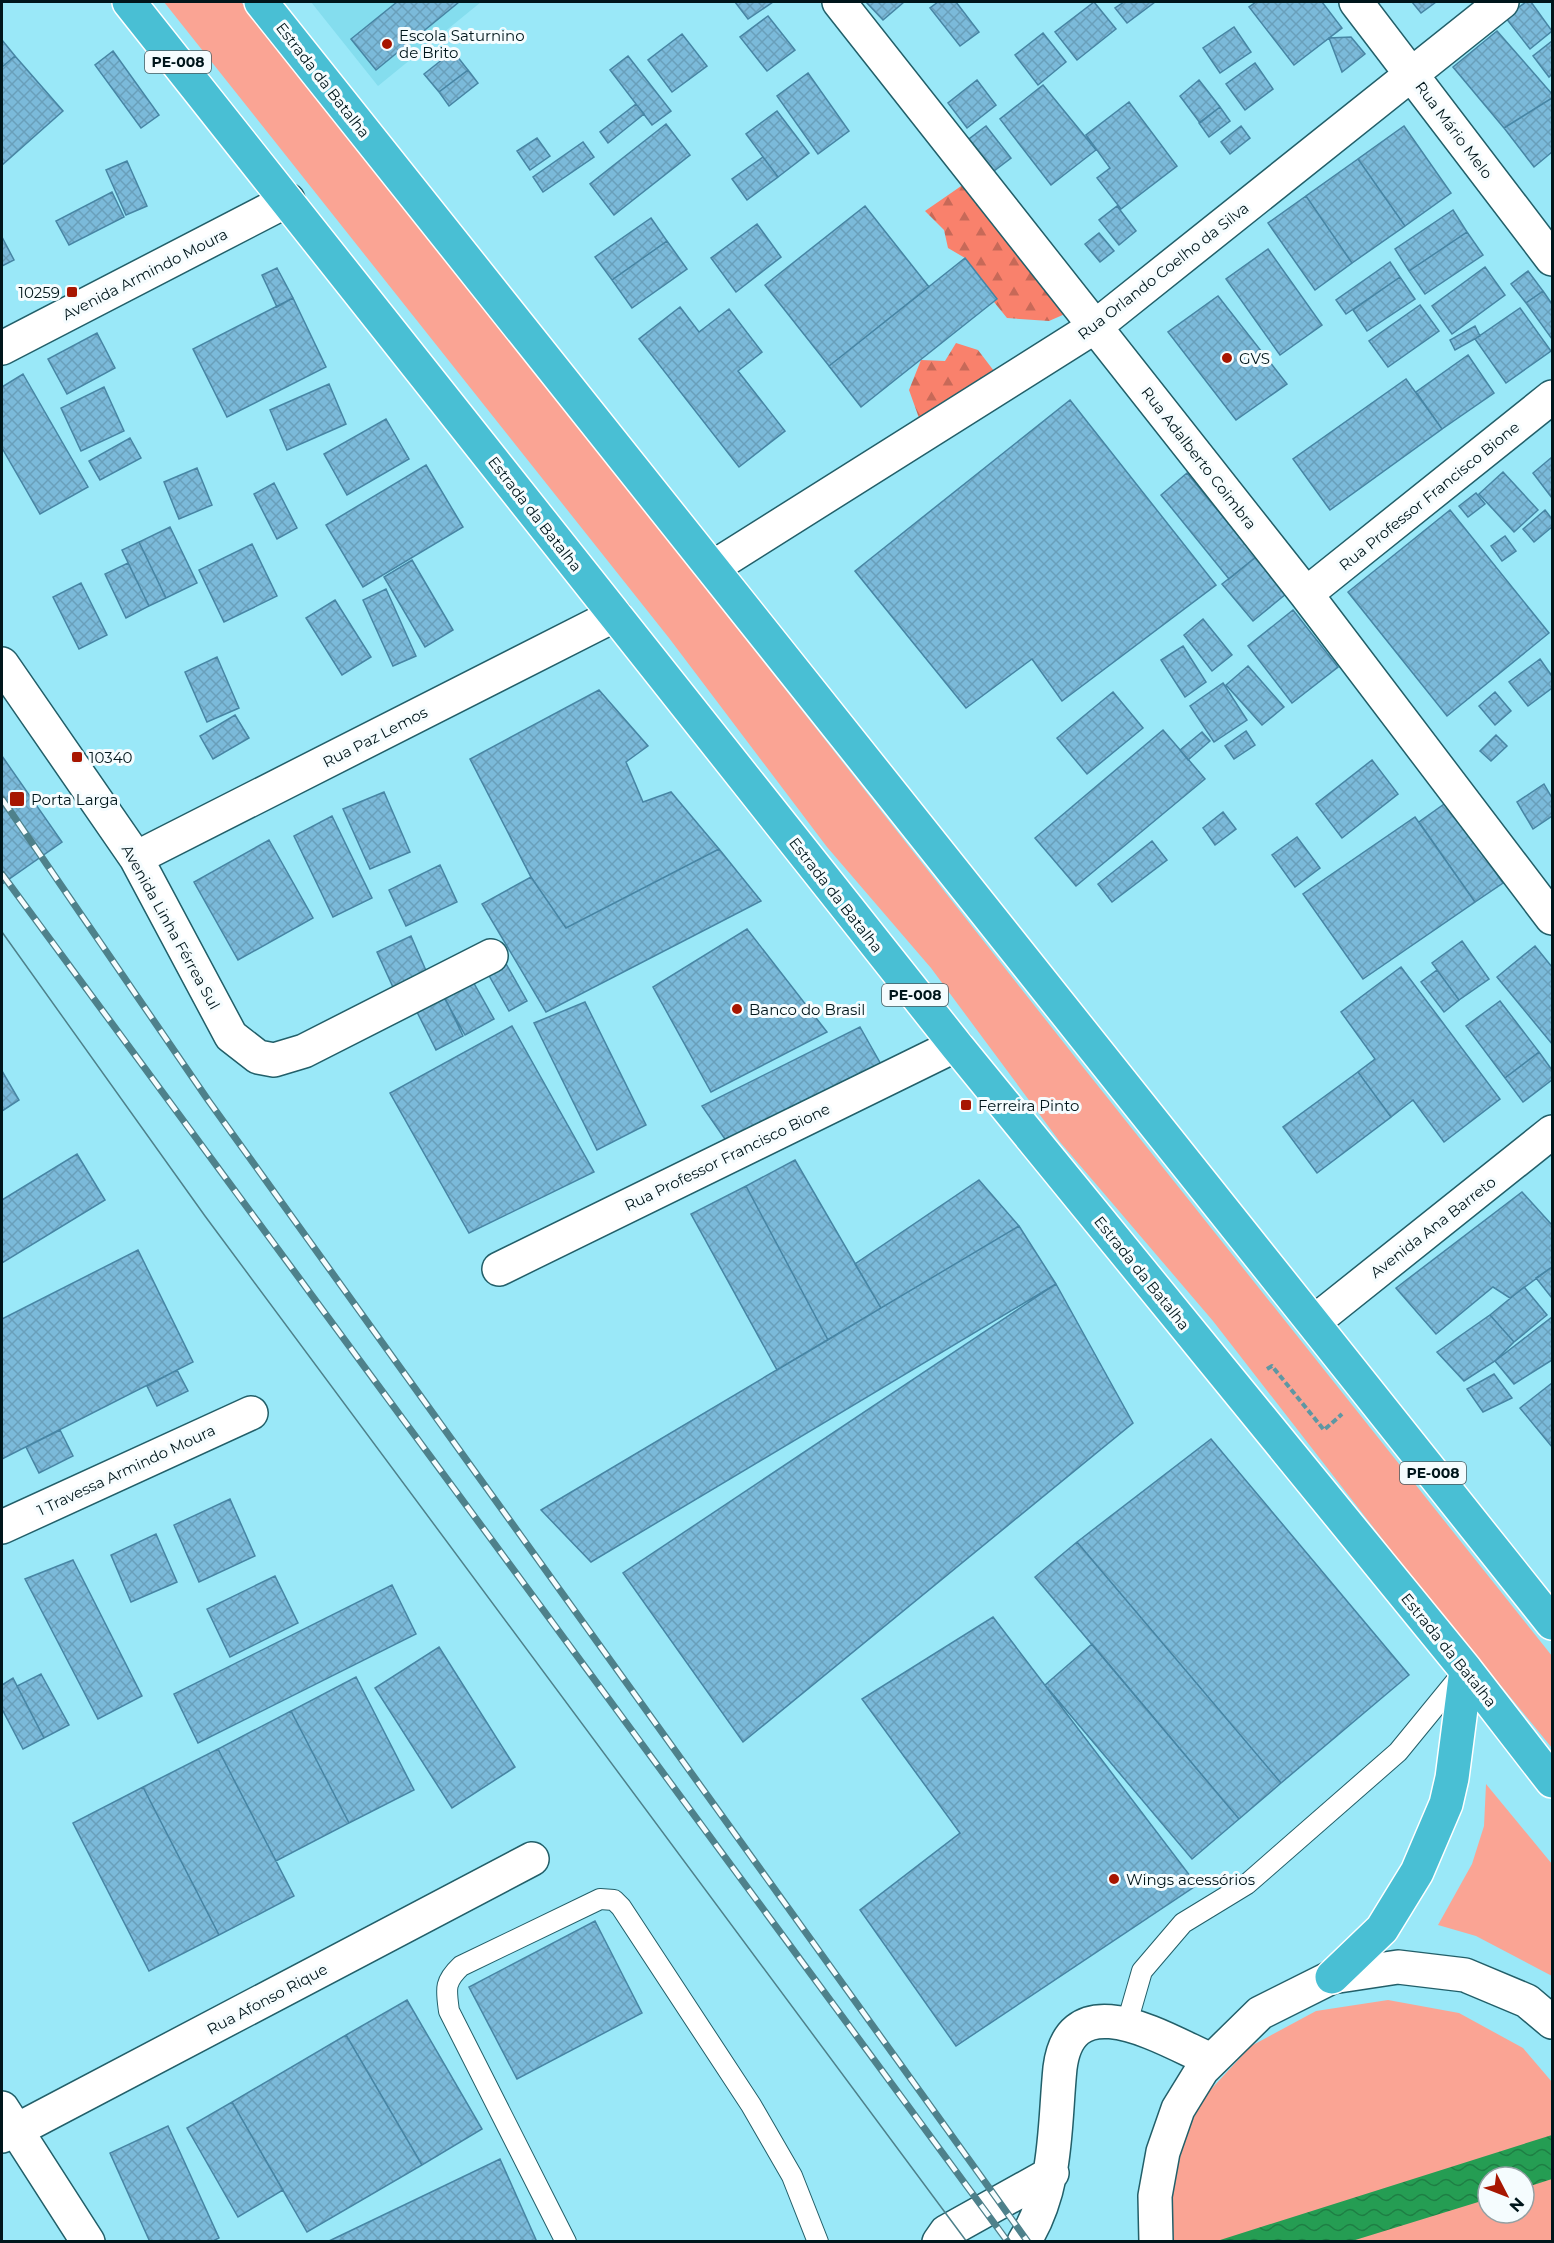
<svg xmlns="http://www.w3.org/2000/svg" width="1554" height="2243" viewBox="0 0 1554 2243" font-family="Montserrat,sans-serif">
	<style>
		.built { fill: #84ddee }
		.grass { fill: #faa494; fill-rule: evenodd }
		.forest { fill: url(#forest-firs) }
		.water { fill: url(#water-waves) }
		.building { fill: url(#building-cross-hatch); stroke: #4785a4; stroke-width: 1.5 }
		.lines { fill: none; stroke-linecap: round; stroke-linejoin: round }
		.lane-casing { stroke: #225f69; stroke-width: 22 }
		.street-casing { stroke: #225f69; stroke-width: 36 }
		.secondary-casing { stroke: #225f69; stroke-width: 36 }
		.highway-casing { stroke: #fff; stroke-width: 36 }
		.path { stroke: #5e97a3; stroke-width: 4; stroke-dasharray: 6 3; stroke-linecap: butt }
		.lane { stroke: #fff; stroke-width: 20 }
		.street { stroke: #fff; stroke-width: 33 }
		.secondary { stroke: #fff; stroke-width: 33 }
		.highway { stroke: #49bfd4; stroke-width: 33 }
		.tram { stroke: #4e818b; stroke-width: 1.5 }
		.rail-casing { stroke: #4e818b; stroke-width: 7 }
		.rail { stroke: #f5fcfe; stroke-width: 4.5; stroke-dasharray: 14; stroke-linecap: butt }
		.poi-dot { fill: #a71601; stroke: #f5fcfe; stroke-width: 2 }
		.labels { text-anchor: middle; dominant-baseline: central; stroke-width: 6; stroke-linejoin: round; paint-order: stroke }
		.shield { fill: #f5fcfe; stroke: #4a5b5f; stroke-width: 1.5 }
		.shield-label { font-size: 14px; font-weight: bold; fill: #00161b }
		.poi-label { font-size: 15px; fill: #00161b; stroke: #f5fcfe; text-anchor: start }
		.street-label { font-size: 15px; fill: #00161b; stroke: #f5fcfe }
	</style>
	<defs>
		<pattern id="forest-firs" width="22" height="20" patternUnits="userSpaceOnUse" patternTransform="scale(1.5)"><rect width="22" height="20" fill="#f9816c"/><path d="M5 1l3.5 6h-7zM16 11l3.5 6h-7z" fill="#c76958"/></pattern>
		<pattern id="water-waves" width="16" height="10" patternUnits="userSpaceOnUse" patternTransform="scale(1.5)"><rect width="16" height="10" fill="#259d53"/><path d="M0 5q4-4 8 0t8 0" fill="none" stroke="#1e7f44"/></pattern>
		<pattern id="building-cross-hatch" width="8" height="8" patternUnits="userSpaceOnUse" patternTransform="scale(1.5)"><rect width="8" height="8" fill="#7bbada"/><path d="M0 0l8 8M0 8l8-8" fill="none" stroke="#699fba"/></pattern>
	</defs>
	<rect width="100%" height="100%" fill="#9ae8f8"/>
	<path class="built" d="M311,2h170l-103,84z"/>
	<path class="grass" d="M164,2h77l34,40 800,1015 477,599v92l-140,-171 -199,-256 -153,-179 -129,-174 -104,-121 -158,-209z
		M1486,1784l66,80v112l-76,-40 -38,-11 34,-61 12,-38z
		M1388,2000l71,13 64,35 29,34v159l-384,1 5,-77 29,-66 49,-53 65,-35zM1488,2177h36v36h-36z"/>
	<path class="forest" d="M967,182l98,132 -16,7 -42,-3 -13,-16 3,-3 -32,-41 -17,-10 -4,-18 -19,-19z
		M956,343l22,7 19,25 -41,39 -37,4 -10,-28 12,-30 24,1z"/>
	<path class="water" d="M1552,2135v44l-28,9v-11h-36v22l-136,42h-135z"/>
	<path class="building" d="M397,2h62l-83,68 -25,-31z
		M735,2h38l-25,17z
		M866,2h38l-21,18z
		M938,2h18l23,30 -19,14 -30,-38z
		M1094,2l22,27 -39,31 -22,-28z
		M1124,2h31l-28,21 -12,-15z
		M1256,2h66l20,26 -48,37 -45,-58z
		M1412,2h24l-15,11z
		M1526,2h5l21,29 -22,18 -25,-32z
		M768,16l27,34 -28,21 -27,-34z
		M1234,27l17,25 -31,21 -17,-25z
		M1497,31l55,63v4l-48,30 -51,-61z
		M1043,33l23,29 -28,23 -23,-30z
		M682,34l25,32 -35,26 -24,-32z
		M1351,37l14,17 -23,18 -13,-34z
		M2,40l13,16 -13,11z
		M1552,41v33l-3,3 -16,-21z
		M113,51l46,64 -18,13 -46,-63z
		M453,51l15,19 -29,22 -15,-18z
		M15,56l48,55 -61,54v-98z
		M628,56l43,55 -19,14 -42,-55z
		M1255,63l18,26 -28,21 -19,-26z
		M468,70l10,13 -29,23 -10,-14z
		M808,73l41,58 -31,23 -41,-58z
		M977,80l19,25 -29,23 -19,-25z
		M1199,80l21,27 -20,16 -20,-27z
		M1043,85l53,65 -45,35 -51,-66z
		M1552,98v54l-18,15 -30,-39z
		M1129,102l48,64 -56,43 -24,-31 13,-10 -24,-33z
		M636,104l8,10 -36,29 -8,-11z
		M1220,107l10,14 -21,16 -10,-14z
		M777,111l32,42 -31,24 -32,-43z
		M666,124l24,31 -76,60 -24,-31z
		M986,126l25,32 -17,13 -25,-32z
		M1241,126l9,12 -20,16 -9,-12z
		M1404,126l47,67 -46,33 -47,-67z
		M537,138l13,18 -20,14 -13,-19z
		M583,142l11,15 -51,35 -10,-15z
		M763,157l15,20 -31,23 -15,-21z
		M1358,159l47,67 -53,37 -46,-67z
		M127,161l20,45 -21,9 -20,-45z
		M112,192l12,25 -55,28 -13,-24z
		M1306,196l46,67 -37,27 -47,-67z
		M865,206l64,81 -100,79 -64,-81z
		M1117,206l19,25 -17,14 -20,-25z
		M1453,210l14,22 -58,39 -14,-22z
		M651,218l16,23 -55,39 -17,-23z
		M757,224l24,33 -45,35 -25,-34z
		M1467,232l16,23 -58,39 -16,-23z
		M1099,233l15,18 -14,11 -15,-18z
		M2,237l12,23 -12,6z
		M667,241l20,28 -55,39 -20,-28z
		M1268,249l54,76 -42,30 -54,-76z
		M965,258l32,41 -136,108 -32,-41z
		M1390,262l10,15 -54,37 -10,-14z
		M1485,267l20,28 -53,39 -20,-28z
		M277,268l16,30 -16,9 -15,-32z
		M1528,271l15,20 -17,12 -15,-19z
		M1400,277l15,22 -48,32 -14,-21z
		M1543,291l9,13v35l-26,-36z
		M1218,296l69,88 -51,36 -68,-88z
		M293,298l33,69 -99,50 -34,-68z
		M1420,305l19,26 -51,36 -19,-26z
		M680,307l19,25 30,-23 33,43 -24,19 47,60 -46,36 -100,-128z
		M1520,308l31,43 -45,32 -31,-44z
		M1475,326l5,10 -25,14 -5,-10z
		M97,333l18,35 -48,26 -19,-35z
		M1468,355l26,38 -52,36 -26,-37z
		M23,374l65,113 -48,27 -38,-66v-61z
		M1406,379l36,50 -112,81 -37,-51z
		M329,384l17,40 -59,26 -17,-40z
		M104,387l20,44 -43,20 -20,-43z
		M1070,400l146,185 -154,116 -30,-42 -66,49 -111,-137z
		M386,419l23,40 -62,36 -23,-41z
		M130,438l11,20 -41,22 -11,-19z
		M1552,457v41l-19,-25z
		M426,465l37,62 -100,60 -37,-62z
		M197,468l15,37 -33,14 -15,-37z
		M1503,472l35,38 -24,22 -35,-38z
		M1187,473l69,84 -27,22 -68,-84z
		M274,483l23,45 -20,11 -23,-45z
		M1476,493l9,11 -17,13 -9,-11z
		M1450,510l99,123 -102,83 -99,-124z
		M1545,510l7,9v8l-18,15 -11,-13z
		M170,527l27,56 -31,15 -27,-56z
		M1505,536l11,15 -14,10 -11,-15z
		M139,542l27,56 -17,8 -27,-56z
		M252,544l25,52 -53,26 -25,-52z
		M1256,557l30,37 -33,27 -31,-37z
		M412,560l41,70 -28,17 -41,-70z
		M128,563l21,43 -23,12 -21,-44z
		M81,583l26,52 -28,14 -26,-52z
		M386,589l30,67 -23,10 -30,-66z
		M335,600l36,57 -29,18 -36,-57z
		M1293,610l45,57 -46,36 -44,-57z
		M1203,619l29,36 -20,16 -28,-36z
		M1183,646l23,36 -21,15 -24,-37z
		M217,657l22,51 -32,14 -22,-50z
		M1540,659l12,17v12l-24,18 -19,-24z
		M1248,666l36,41 -22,18 -36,-40z
		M1223,683l24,37 -33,22 -24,-36z
		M599,690l49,56 -22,16 17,40 28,-10 48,57 -153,79 -35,-51 -61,-118z
		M1113,692l30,36 -56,46 -30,-36z
		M1495,692l16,19 -16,14 -16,-19z
		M235,715l14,23 -36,21 -13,-23z
		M1163,730l42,49 -129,107 -41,-48z
		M1246,731l9,14 -21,14 -9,-13z
		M1202,732l8,9 -22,19 -8,-10z
		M1496,735l11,11 -16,15 -11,-10z
		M2,756l60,86 -60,42z
		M1372,760l26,34 -56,44 -26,-34z
		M1544,784l8,14v18l-19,13 -16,-27z
		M384,792l26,60 -40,17 -27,-60z
		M1447,802l56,81 -28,19 -56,-80z
		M1223,812l13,17 -21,16 -12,-17z
		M332,816l40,82 -39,19 -39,-81z
		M1415,817l60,85 -112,77 -60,-85z
		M1297,837l23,31 -25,19 -23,-32z
		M269,840l44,78 -75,42 -44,-78z
		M1152,841l15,19 -55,42 -14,-18z
		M719,849l42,52 -215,111 -64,-108 49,-27 35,51z
		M440,865l17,37 -51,24 -17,-36z
		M747,929l80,103 -116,60 -58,-105z
		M411,936l19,44 -33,16 -20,-44z
		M1462,941l27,38 -30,21 -27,-37z
		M1535,946l17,21v77l-55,-67z
		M505,962l22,39 -18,10 -22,-39z
		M1401,967l99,132 -56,43 -31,-42 -22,17 -33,-45 17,-13 -34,-47z
		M1437,970l22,30 -15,12 -23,-30z
		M471,978l23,41 -29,16 -23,-41z
		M445,998l18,38 -27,14 -19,-38z
		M1500,1001l39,51 -34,26 -39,-52z
		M585,1002l61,123 -49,25 -63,-127z
		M512,1026l82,146 -125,61 -79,-140z
		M860,1027l23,41 -156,74 -25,-36z
		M1539,1052l13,18v10l-29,22 -18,-24z
		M2,1071l17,29 -17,11z
		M1358,1072l33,45 -74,56 -34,-46z
		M77,1154l28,46 -103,63v-63z
		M795,1160l86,148 -53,32 -82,-154z
		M979,1180l40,46 -138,82 -26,-44z
		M746,1186l82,154 -51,30 -86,-156z
		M1522,1192l30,33v42l-42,31 -17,-11 -57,47 -40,-46z
		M1019,1226l37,58 -465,278 -50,-52z
		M138,1250l55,112 -191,97v-140z
		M1552,1267v31l-16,-20z
		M1056,1284l77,139 -390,319 -120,-169z
		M1524,1287l23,28 -33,27 -24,-27z
		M1490,1315l24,27 -19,19 -31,20 -27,-29z
		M1552,1317v43l-38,24 -19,-23z
		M177,1370l11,21 -31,15 -10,-20z
		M1494,1374l18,24 -29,14 -16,-23z
		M1552,1383v64l-32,-39z
		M60,1430l13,26 -34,17 -13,-26z
		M1211,1439l198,236 -128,108 -204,-241z
		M230,1499l25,57 -56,26 -25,-57z
		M156,1534l21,48 -46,20 -20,-47z
		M1077,1542l204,241 -42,36 -204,-242z
		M73,1560l69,136 -44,23 -73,-140z
		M275,1576l23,47 -68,34 -23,-48z
		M392,1585l24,49 -218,109 -24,-49z
		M993,1617l204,268 -241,161 -96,-136 100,-77 -98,-134z
		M1092,1644l147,175 -47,40 -147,-174z
		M439,1647l76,120 -63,41 -77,-120z
		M41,1674l28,51 -25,13 -27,-52z
		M356,1677l58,113 -65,33 -58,-112z
		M13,1678l31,60 -21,11 -21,-40v-24z
		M291,1711l58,112 -73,38 -58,-112z
		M218,1749l76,147 -75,39 -76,-148z
		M143,1787l76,148 -70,36 -76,-148z
		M595,1921l47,92 -125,66 -48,-92z
		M407,2000l75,129 -60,36 -76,-130z
		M346,2035l76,130 -115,67 -75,-130z
		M232,2102l51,88 -45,27 -51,-89z
		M168,2126l51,112 -8,4h-61l-40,-89z
		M500,2159l37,83h-210z"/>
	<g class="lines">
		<defs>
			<path id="lane" d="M1127,2023l15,-52 41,-48 64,-39 151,-132 63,-77
				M566,2242l-117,-231c-3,-22 -5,-29 12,-45l139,-67 14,1 7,7 130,198 41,71 26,66"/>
			<path id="street" d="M839,2l467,592 246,324
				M1356,2l196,257
				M712,568l384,-242 406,-324
				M1306,594l246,-197
				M2,664l134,194 95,178 27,21 16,3 30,-9 187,-95
				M136,858l479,-243
				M499,1269l457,-224
				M2,1527l249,-114
				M2,2136l15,-6 515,-271"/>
			<path id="secondary" d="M2,348l286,-148
				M1314,1322l238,-190
				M2,2108l86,134
				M939,2242l7,-10 106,-59
				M1024,2242c34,-55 30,-113 36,-174 11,-88 105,-28 151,-8
				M1156,2242l-1,-46 8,-44 15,-43 24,-39 58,-57 72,-36 66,-10 67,8 62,26 25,21"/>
			<path id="highway" d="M129,2l827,1043 510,625 86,111
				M261,2l1291,1621
				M1332,1977l50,-48 35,-57 29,-68 6,-26 14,-108"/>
		</defs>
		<use href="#lane" class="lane-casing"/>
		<use href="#street" class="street-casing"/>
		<use href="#secondary" class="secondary-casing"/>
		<use href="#highway" class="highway-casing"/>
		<path class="path" d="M1267,1369l5,-3 52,64 18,-16"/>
		<use href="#lane" class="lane"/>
		<use href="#street" class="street"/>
		<use href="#secondary" class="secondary"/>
		<use href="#highway" class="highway"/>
		<path class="tram" d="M2,932l203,284 762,1026"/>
		<defs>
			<path id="rail" d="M2,799l206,301 820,1142
				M2,874l1006,1368"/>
		</defs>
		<use href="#rail" class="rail-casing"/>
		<use href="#rail" class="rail"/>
	</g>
	<g class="poi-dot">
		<circle cx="387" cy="44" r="6"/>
		<rect x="66" y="286" width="12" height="12" rx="3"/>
		<circle cx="1227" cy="358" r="6"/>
		<rect x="71" y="751" width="12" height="12" rx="3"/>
		<rect x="9" y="791" width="16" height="16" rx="3"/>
		<circle cx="737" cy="1009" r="6"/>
		<rect x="960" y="1099" width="12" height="12" rx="3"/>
		<circle cx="1114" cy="1879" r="6"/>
	</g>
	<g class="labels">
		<g class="shield">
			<rect x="145" y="51" width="66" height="22" rx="4.5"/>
			<rect x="882" y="984" width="66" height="22" rx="4.5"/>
			<rect x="1400" y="1462" width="66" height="22" rx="4.5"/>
		</g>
		<g class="shield-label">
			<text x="178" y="62">PE-008</text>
			<text x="915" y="995">PE-008</text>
			<text x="1433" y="1473">PE-008</text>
		</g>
		<g class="poi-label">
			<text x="399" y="35">Escola Saturnino<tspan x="399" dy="17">de Brito</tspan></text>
			<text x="60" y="292" text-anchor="end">10259</text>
			<text x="1239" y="358">GVS</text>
			<text x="89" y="757">10340</text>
			<text x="31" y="799">Porta Larga</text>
			<text x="749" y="1009">Banco do Brasil</text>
			<text x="978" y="1105">Ferreira Pinto</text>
			<text x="1126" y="1879">Wings acessórios</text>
		</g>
		<g class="street-label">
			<text transform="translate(323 80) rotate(52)">Estrada da Batalha</text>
			<text transform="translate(1454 130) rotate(53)">Rua Mário Melo</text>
			<text transform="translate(1163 271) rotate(-38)">Rua Orlando Coelho da Silva</text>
			<text transform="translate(145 274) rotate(-27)">Avenida Armindo Moura</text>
			<text transform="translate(1199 458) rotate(52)">Rua Adalberto Coimbra</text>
			<text transform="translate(1429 496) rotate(-39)">Rua Professor Francisco Bione</text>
			<text transform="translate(535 514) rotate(52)">Estrada da Batalha</text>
			<text transform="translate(375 737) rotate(-27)">Rua Paz Lemos</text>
			<text transform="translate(836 895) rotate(52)">Estrada da Batalha</text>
			<text transform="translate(171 927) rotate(61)">Avenida Linha Férrea Sul</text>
			<text transform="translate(727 1157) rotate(-26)">Rua Professor Francisco Bione</text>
			<text transform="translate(1433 1227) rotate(-38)">Avenida Ana Barreto</text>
			<text transform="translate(1142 1273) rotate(51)">Estrada da Batalha</text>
			<text transform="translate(126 1470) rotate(-25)">1 Travessa Armindo Moura</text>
			<text transform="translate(1449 1650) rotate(51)">Estrada da Batalha</text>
			<text transform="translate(267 1999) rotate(-28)">Rua Afonso Rique</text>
		</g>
	</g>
	<rect width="1554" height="2243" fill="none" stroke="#00161b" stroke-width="6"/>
	<g transform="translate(1506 2195) rotate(132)"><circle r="28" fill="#f5fcfe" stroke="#93a0a3" stroke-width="1.5"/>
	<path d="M0-4.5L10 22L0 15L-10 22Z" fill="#a71601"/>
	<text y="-9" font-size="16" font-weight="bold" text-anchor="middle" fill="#00161b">N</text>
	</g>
</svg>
